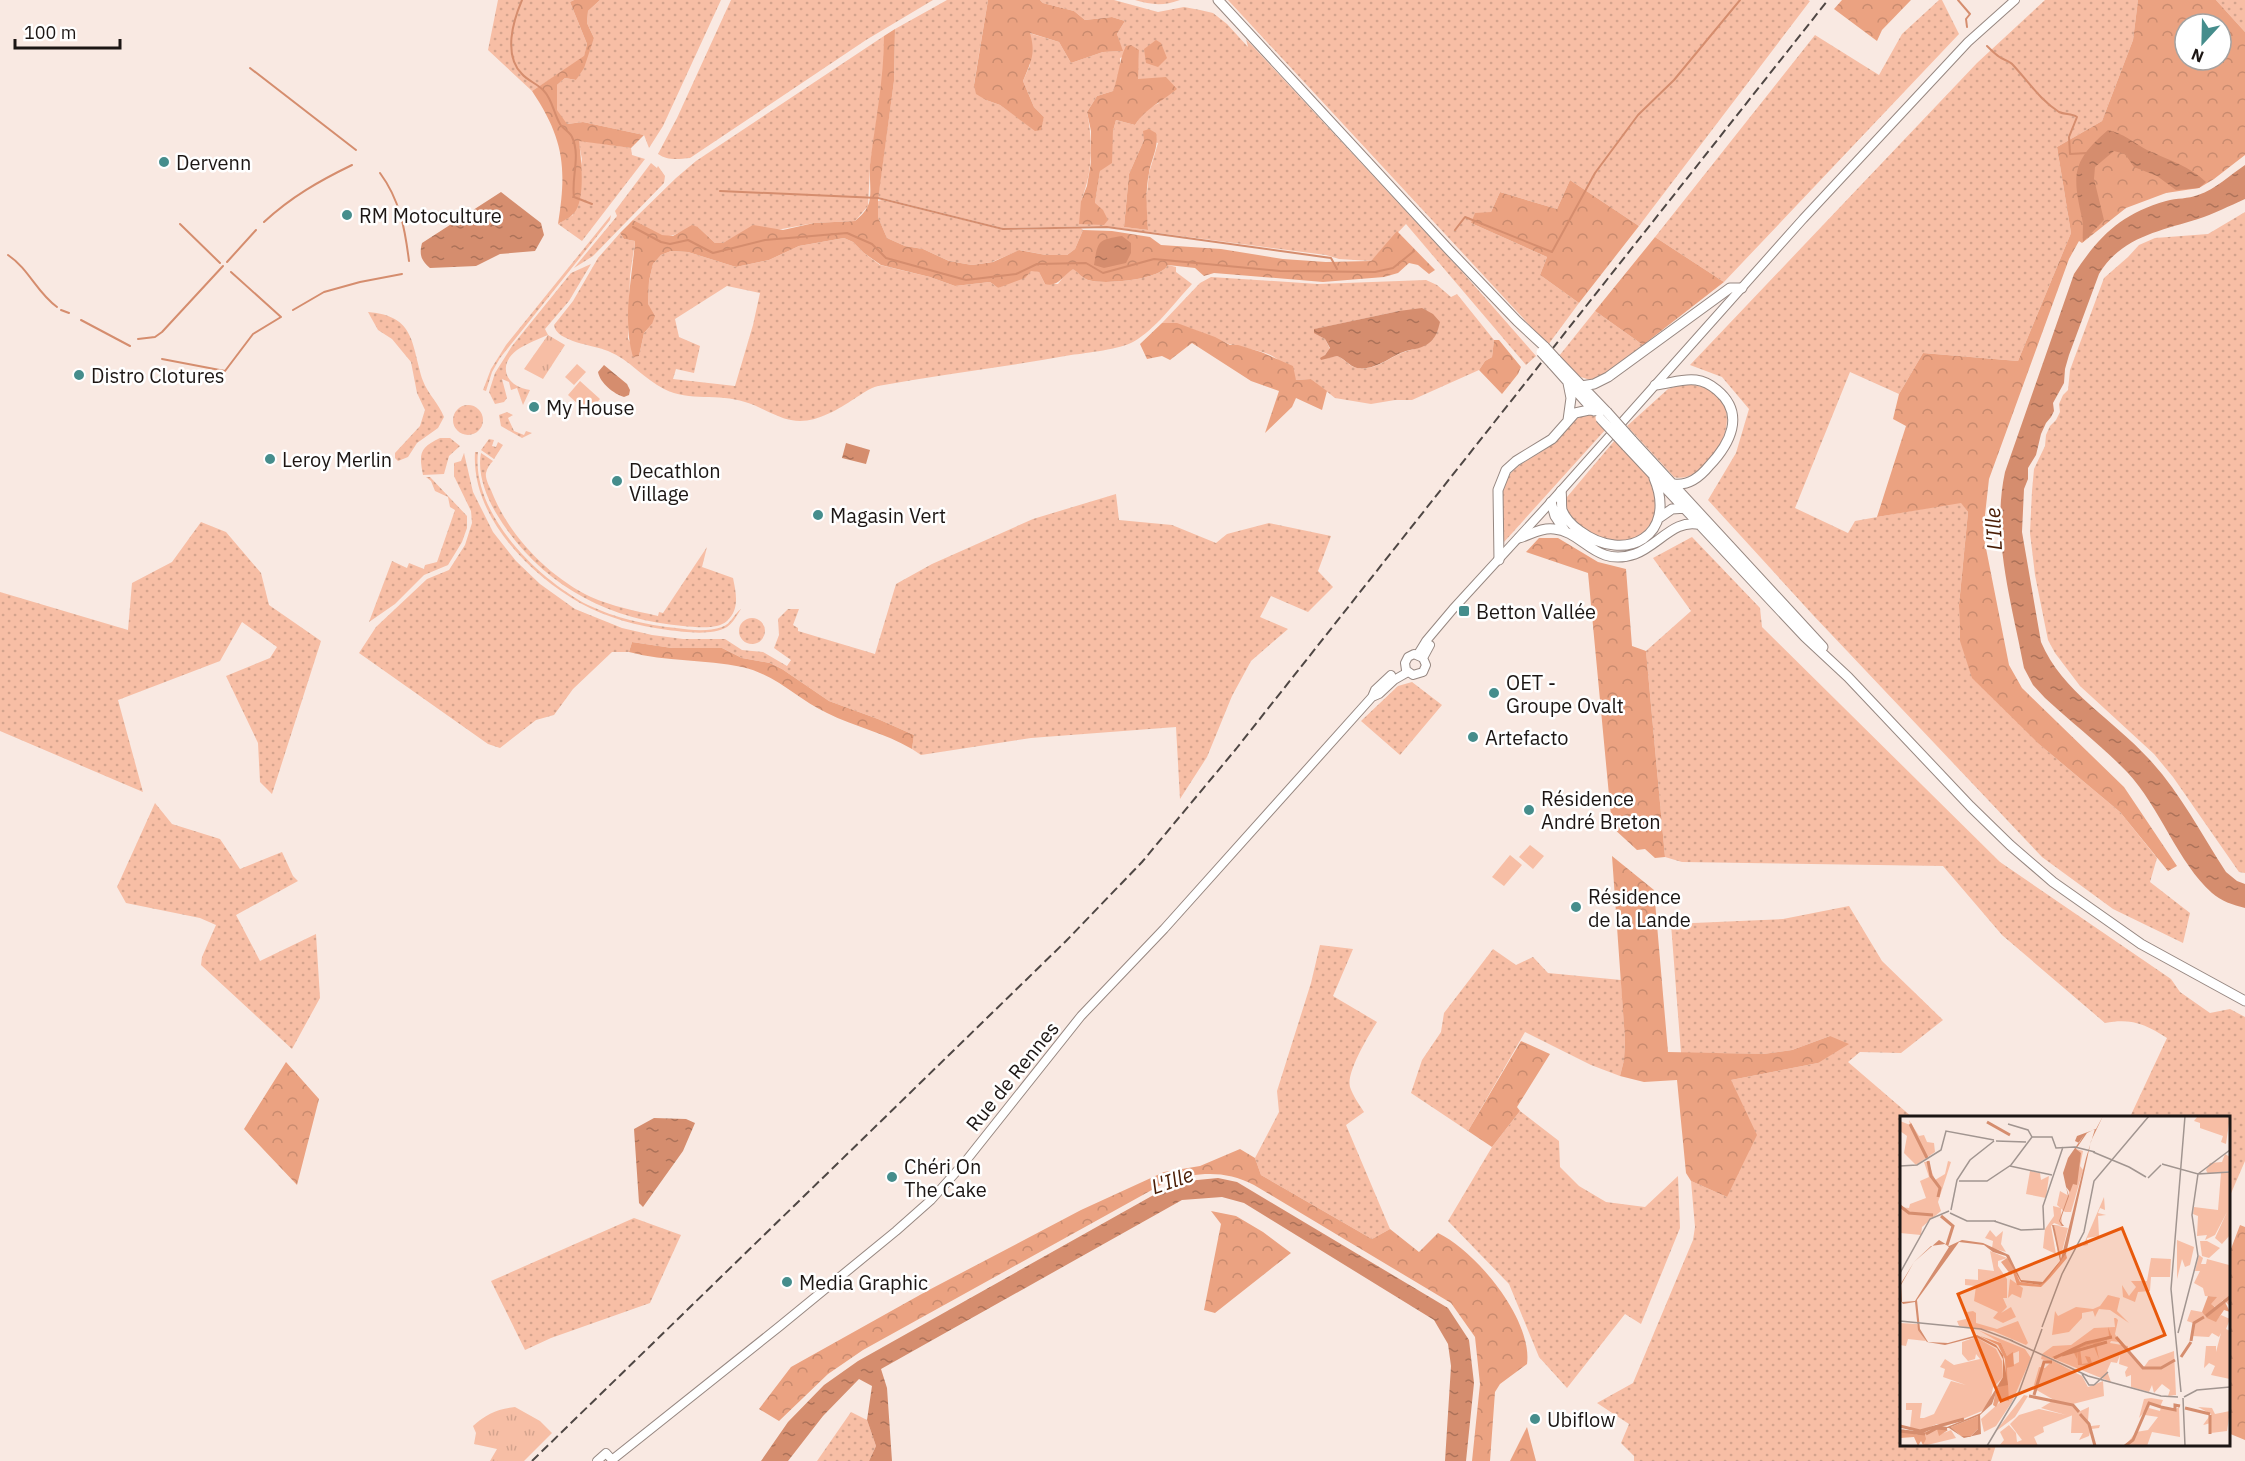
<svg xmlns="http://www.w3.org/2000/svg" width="2245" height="1461" viewBox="0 0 2245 1461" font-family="'IBM Plex Sans',sans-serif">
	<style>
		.grass { fill: url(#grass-dots); fill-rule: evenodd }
		.forest { fill: url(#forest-crowns); fill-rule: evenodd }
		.park { fill: url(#park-tufts) }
		.pitch { fill: #f7bea5 }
		.water { fill: url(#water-ripples) }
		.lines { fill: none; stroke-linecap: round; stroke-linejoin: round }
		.stream { stroke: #d58d6e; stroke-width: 2 }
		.secondary-casing { stroke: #968781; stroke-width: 10 }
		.primary-casing { stroke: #968781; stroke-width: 11 }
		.secondary { stroke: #fff; stroke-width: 8 }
		.primary { stroke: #fff; stroke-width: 9 }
		.rail { stroke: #4f4744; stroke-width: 2; stroke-dasharray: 9 4.5; stroke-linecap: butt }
		.primary-bridge-casing { stroke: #968781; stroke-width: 11; stroke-linecap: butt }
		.primary-bridge { stroke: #fff; stroke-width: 9 }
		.poi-dot { fill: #458d8c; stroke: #fff; stroke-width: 2 }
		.labels { text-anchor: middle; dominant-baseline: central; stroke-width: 5; stroke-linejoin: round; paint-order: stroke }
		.poi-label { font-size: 20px; fill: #1c1614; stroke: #fff; text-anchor: start }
		.street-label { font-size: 20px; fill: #1c1614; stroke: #fff }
		.water-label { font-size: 21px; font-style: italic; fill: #4a1d05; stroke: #fff }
		.inset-river { fill: none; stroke: #d58d6e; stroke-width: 3 }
		.inset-road { fill: none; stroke: #a19590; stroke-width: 1.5 }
		.view { fill: #e8590c; fill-opacity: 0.15; stroke: #e8590c; stroke-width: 3 }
		.inset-edge { fill: none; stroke: #1c1614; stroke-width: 3 }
	</style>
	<defs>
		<pattern id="grass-dots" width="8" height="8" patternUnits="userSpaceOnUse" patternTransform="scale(1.5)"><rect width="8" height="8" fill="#f7bea5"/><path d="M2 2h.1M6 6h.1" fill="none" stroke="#d3a38d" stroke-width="1.8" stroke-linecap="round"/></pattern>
		<pattern id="forest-crowns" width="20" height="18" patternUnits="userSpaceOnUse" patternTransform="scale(1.5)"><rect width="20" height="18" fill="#eba281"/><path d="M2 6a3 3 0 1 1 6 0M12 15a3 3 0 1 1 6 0" fill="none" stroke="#c98b6f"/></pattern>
		<pattern id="park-tufts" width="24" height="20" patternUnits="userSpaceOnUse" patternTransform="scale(1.5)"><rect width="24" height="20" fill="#f7bea5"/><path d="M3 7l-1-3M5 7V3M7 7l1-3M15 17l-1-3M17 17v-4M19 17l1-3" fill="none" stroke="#d3a38d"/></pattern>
		<pattern id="water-ripples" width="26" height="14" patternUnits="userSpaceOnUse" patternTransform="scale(1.5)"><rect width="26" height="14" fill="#d58d6e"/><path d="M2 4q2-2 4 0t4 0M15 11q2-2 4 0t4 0" fill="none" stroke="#ac7259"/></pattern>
	</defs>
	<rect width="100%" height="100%" fill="#f9e9e2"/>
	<path class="grass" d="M498,0h76l-4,2 17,42 -3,13 -52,34 -44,-41z
		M600,0h121l-58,126 -14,22 -5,-13 -61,-13 -17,2 -9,-13v-26l8,-7 11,2 18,-42 -7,-15 1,-12z
		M731,0h202l-67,40 -176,118c-12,1 -22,3 -32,-4l19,-36z
		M947,0h41l-14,84 12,16 14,5 35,25h5l4,-13 -10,-10 -11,-26 7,-16 -1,-32 30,9 12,21 32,-11 19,-1 -5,-17 8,-13 -13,-4 -27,3 -11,-9 -31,-8 -3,-3h74l44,12 26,-5 16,3 13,3 14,11 21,23 -2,-8 219,236 71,81 -10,9 -120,-141 -35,37 -32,-2 -13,-4 -221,-29 -102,2 -125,-31 16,-116 1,-52zM1139,50l-2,30 22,23 -14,7 -10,15 -19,-5 -3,11 -2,16 -11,24 -5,32 -14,-2c12,-30 12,-58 6,-89l10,-16 16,-5 7,-19v-14zM1144,140l14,3 -9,30 -3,30 2,27 -24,-3 5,-53z
		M1135,0h45c-16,6 -29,5 -45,0z
		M1228,0h580l2,1 -171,225 -69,-46 -13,29 -57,-17 -9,20 -20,11 76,34 -7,18 39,28 -31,42z
		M1939,0h3l17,34 -235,248 -69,-45 160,-202 64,40 23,-41z
		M2045,0h93l-5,40 -31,81 -45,26 14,86 -53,128 -95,-8 -24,41 -49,-22 -55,136 53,25 7,-12 106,-19 7,10 -9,93 1,35 80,105 80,67 37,46 -7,24 40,31 -7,30 -70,-34 -71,-52 -229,-242 -105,-115 28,-47 13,-44 -27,-32 -32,-12 287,-302z
		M2216,0h29v32z
		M884,36v33l-14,97 -2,40 -13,15 -41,2 -81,15 -10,5h-8l-17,-16c-10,1 -15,4 -24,8 -13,5 -30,-8 -41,-15l43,-42 20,-17z
		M578,140l53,8 1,7 13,4 -63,82 -24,-17 15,-9 9,-56z
		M651,163l6,5 1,-2 7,10 -1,7 -71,73 -19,12 43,-52 -2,-5z
		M882,200l122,30 77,-2 2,2 -8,19 -8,6h-21l-26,-5 -28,12 -20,3 -23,-4 -26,-12 -18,-3 -18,-8 -9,-21v-16z
		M2245,212v661l-6,-1 -66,-95 -19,-23 -74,-68 -25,-33 -7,-13 -13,-65 -5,-42 2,-42 2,-22 11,-23 1,-11 4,-9 6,-6 4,-8 -1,-8 4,-9 5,-5 2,-20 34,-92 24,-21 11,-12 16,-7 53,-4z
		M611,215l-1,5 -110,138 -8,14 -6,19 -3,-1 8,-21 15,-24z
		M620,233l4,6 11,2 -5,35 -2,63 11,17 5,-23 8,-9 -4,-20 1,-23 4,-17 8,-9 10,-4 17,1 48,15 33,-7 30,-14 45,-8 9,4 11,11 16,12 50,12 25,9 35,-4 8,6 33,-18 8,2 6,12h13l9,-12 6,-4c5,4 9,10 15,12 16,5 72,0 80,-15l8,2v5l16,12c-18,19 -36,45 -59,58 -13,7 -46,11 -62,13 -64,12 -129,19 -193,31 -9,2 -16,8 -24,13 -17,11 -41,26 -63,21 -16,-3 -31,-14 -46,-18 -27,-9 -55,0 -81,-13 -20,-10 -34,-29 -56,-38 -14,-6 -52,-9 -54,-26l19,-24 25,-43zM727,286l33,7 -7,32 -18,61 -62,-7 3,-10 18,4 6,-27 -21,-9 -4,-18z
		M591,264l-22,37 -24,28 3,6c-10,4 -22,9 -31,15 -21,16 -10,37 13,40l-7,15 -6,-17 -6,2 -2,-8 -7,-3 5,19 -3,4 -9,2 -6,-12 6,-19 17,-27 59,-73z
		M1211,277l107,7 108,-4 11,5 14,12 6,-3 37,46 -2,17 -7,4 -6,9 -67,30h-17l-24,4 -36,-6 -24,-19 -15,1c-6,-6 -12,-15 -19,-21 -13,-10 -34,-10 -48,-15 -23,-9 -42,-20 -67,-21l38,-40zM1399,311h5l30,27c-10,10 -23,11 -35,16 -13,6 -26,17 -41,14 -9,-1 -13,-9 -21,-12l-16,3 9,-10 -5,-10 -10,-6v-4z
		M1595,311l48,34 -37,29 -13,7 -15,-5 -19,-20z
		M368,312c48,4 43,32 55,69 5,13 16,23 21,36l-6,11 -21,15 -9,14 -10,4 -3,-3v-5l25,-27 5,-16 -8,-17 -6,-31 -19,-23 -14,-9z
		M1684,384c84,5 25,104 -10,93l-47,-51 41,-37z
		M453 420a15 15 0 1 1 30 0a15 15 0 1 1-30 0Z
		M507,412l6,3 -5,3 6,13 10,4 2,-4 6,2 -10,5 -21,-12 -2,-11z
		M1588,414l7,2 11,13 -102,113c-3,-10 -2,-22 -3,-32 -2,-45 25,-45 53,-67 12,-9 19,-27 34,-29z
		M440,438h10l10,8 -11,10 -5,18 -21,1c-4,-21 -4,-27 17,-37z
		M489,439l5,1 -2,6 4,1 2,-5 5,3 -9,14 -13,-9z
		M1615,440c13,13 39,36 42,55 1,10 -2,23 -8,31 -26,34 -65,9 -84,-18l2,-11z
		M475,452h3c-7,62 60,127 110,153 27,13 58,20 88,23 15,2 31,4 46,-1 9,-3 12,-13 19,-18 -4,6 -8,14 -14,18 -16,9 -42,5 -59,3 -30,-4 -61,-12 -88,-27 -51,-29 -109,-87 -105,-151z
		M464,453l9,39 20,40 23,29 24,23 35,25 47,19 30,7 31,4h42l17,11 21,2 24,14 4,-6 -17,-12 5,-13 -1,-16 10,-10h11l-6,16 5,3v3l77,23 21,-70 36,-20 101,-45 83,-25 3,26 53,5 44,18 11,-9 42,-11 62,13 -13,35 15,16 -25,25 -37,-16 -11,21 28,12 -37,32 -19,35 -25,61 -27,42 -4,-72 -145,11 -110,17 -9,-6 2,-14 -36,-16 -49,-18 -47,-32 -12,-6 -28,-5 -20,-10h-50l-40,-6 -3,10h-17l-39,37 -19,26 -18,5 -36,28 -12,-4 -129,-91 17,-26 51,-48 22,-9 16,-25 7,-22 -1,-12 -17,-35v-13l7,-2z
		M481,453l12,8c-3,3 -6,7 -7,12 -1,5 3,13 5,17 17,45 57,86 100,107 20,9 45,14 67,19l1,-4 4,1 44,-66 -5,20 31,11c3,15 7,31 -6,43 -10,9 -31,6 -44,5 -78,-6 -147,-45 -187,-113 -10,-17 -19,-40 -15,-60z
		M426,477h4l37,39v12l-5,14 -14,23 -24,10 -29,29 -26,18 23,-61 15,7 2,-5 15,6 1,-4 12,-3 18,-52 -5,-3 -2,-10 -13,-6 -4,-10z
		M201,522l25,10 35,41 8,32 52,36 -49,153 -12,-12 -2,-39 -32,-67 44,-18 7,-11 -35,-25 -22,39 -102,39 25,92 -143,-61v-139l128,38 4,-47 40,-21z
		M1692,537l68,71 2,19 238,235 171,117 9,13 30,21 20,-4 15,8v144l-16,37 -1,-80 -98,-1 37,-79c-22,-14 -36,-20 -62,-15l-103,-88 -59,-69 -261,-4 -17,-5 -19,-206 45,-40 -38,-53z
		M739 631a13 13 0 1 1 26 0a13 13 0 1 1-26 0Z
		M1412,682l30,23 -42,50 -39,-34 37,-35z
		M155,803l17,21 48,15 20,30 42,-17 11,24 5,5 -62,34 24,46 56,-27 4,64 -28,51 -91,-84 1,-8 14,-32 -16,-7 -74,-15 -9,-16z
		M1849,906l33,55 61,59 -42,33 -41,-1 -12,10 64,55 -10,1v326l94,1 -5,16h-357v-5l-13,-13 8,-19 -32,-21 36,-20 60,-143 2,-13 -4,-46 36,16 4,-117 87,-17 12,-27 -38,14 -29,4 -82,-1 -10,-129 112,-5z
		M1320,945l33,4 -20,47 44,26c-8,13 -31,50 -27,65 3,9 9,17 14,25l-18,13 44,104 -18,10 -111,-64 -6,-17 24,-46 -2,-21 34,-108z
		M1493,949l23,16 17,-8 15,16 73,7 4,60 -1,20 -4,16 -29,-11 -66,-33 -57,99 -57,-38 11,-33 19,-28 3,-19z
		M1520,1111l39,30 1,26 19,19 27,16 39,5 33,-31 2,52 -39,96 -16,-10 -58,74 -28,-31 -30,-73 -61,-63 44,-74z
		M634,1218l47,17 -31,68 -99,35 -26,12 -34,-69z
		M851,1412l16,8 9,26 -7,15h-52z"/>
	<path class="forest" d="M574,0h26l-12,11 -1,12 7,15 -10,30 -8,12 -11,-2 -8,7v25l10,14 16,-2 61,13 -13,13 -52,-7c2,17 7,58 -5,72 -4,5 -11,8 -16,11 9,-56 6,-85 -26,-133l52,-35 3,-12 -17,-42z
		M988,0h52l3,3 31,8 11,9 27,-3 13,4 -8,13 6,17 -20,1 -32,11 -12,-21 -29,-9c6,21 1,28 -7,48l11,26 10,10 -3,13 -6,1 -35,-26 -14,-5 -10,-6 -2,-9z
		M1842,0h69l-29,30 -5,11 -43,-32z
		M2138,0h78l29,32v123l-31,24 -15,9 -33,5 -40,15 -44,35 -3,-2 -10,18 -80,220 -6,54 26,132 13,23 102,99 53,79 -9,5 -48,-59 -80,-67 -68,-67 -12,-37 -1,-36 9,-93 -7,-9 -84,14 29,-91 -13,-7 6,-25 24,-41 95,8 53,-128 -14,-86 45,-26 31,-81zM2185,24h36v36h-36z
		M895,29l-1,52 -16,119v17l9,21 18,8 18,3 26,12 23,4 21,-3 26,-12 27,5h21l8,-6 8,-19 29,1 38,6 11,8 60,4 62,10 43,3 45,-1 26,-30 38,39 -6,4 -11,-9 -9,-2 -11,10 -14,4 -61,5 -109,-9 -10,3 -9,-8 -27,-3c-8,15 -64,20 -80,15 -6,-2 -10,-8 -15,-11 -10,6 -15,19 -28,15l-6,-12 -8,-1 -6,7 -27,10 -8,-6 -35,4 -25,-9 -49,-12 -17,-12 -11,-11 -9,-4 -45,8 -30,14 -33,7 -48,-15 -17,-1 -10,4 -8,9 -4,17 -1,23 7,12 -3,8 -8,9 -5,23 -6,1c-11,-38 -1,-77 2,-116l-11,-2 -4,-6 13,-13 29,15 11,1 19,-11 6,2 17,16h8l30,-18 30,5 31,-7 41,-2c6,-5 12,-11 14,-18 3,-11 0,-26 1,-38 5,-43 14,-85 14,-129z
		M1156,40l5,3 6,15 -9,9 -12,-4 -2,-14z
		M1131,45l8,5 -1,29 28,-2 11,12c-17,14 -30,18 -42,36l-19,-5 -3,11 -1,32 -12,8 -5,32 8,7 5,10 -4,5 -25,-1 2,-23 6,-15 4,-24v-31l-4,-19 10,-16 16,-5c6,-15 6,-31 13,-45z
		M1149,129l7,4c3,15 -5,26 -7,40 -4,19 -2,38 -1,57l-24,-3 5,-53 15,-34 -1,-9z
		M1570,180l69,46 -60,77 -39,-28 7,-18 -76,-34 4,-10 16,-1 9,-20 57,17z
		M1655,237l69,45 -81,63 -48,-34z
		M1162,323h15l38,14 15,8h8l23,7 32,14 3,14 15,-1 16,12 -5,19 -26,-12 -4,9 -27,26 14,-42 -28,-10 -59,-38 -22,17 -8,-4 -15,3 -7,-15z
		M1494,340h5l22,27 -3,7 -16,20 -23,-24 6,-9 7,-4z
		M1539,538h19l40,24 28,7 6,77 14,5 19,206 -10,1 -10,-9 -8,1 -25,-23 -24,-254 -62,-21z
		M632,642l40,6h50l20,10 28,5 12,6 47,32 49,18 36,16 -2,14c-27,-16 -57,-22 -85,-36 -30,-14 -50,-38 -85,-46 -37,-8 -76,-5 -113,-15z
		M1612,856l42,34 14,162 95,2 29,-4 38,-14 19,8 -31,19 -87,17 26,55 -30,62 -36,-16 -5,-8 -9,-93 -33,2 -24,-6 4,-16 1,-20z
		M1521,1041l29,13 -33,53 3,4 -28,36 -24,-16z
		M286,1062l33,37 -22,86 -53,-56z
		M1240,1149l15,9 6,17 111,64 18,-10 29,23 19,-19c38,18 95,87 89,131l-27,20 -5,8 -5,69h-18l8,-77 -5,-47 -24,-34 -197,-118c-29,-15 -55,-13 -86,-4l-305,169 -35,24 -49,47 -20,-12 32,-42 136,-76 154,-81 83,-38 36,-6z
		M1211,1211l25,5 27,16 28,21 -76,60 -11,-3 17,-86z
		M2240,1225l5,2v213l-17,-7 1,-179z
		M1527,1427l9,34h-26z"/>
	<path class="park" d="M548,335l17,10 -22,34 -19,-10z
		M515,1407l25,14 12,12 -28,28h-34l7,-12 -23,-5 2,-11 -3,-7c13,-12 24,-17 42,-19z"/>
	<path class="pitch" d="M577,364l9,8 -12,13 -9,-8z
		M580,381l20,18 -11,13h-2l-19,-17z
		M1530,845l14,11 -11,13 -14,-12z
		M1510,855l12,10 -18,21 -12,-9z"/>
	<path class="water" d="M2108,130c15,3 26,13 39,20 21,10 43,16 59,32l-7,6 -23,2 -19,-14 -23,-9 -9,-13 -11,-3 -19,16 -1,12 10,41 -21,22c-1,-8 1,-16 -1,-24 -10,-44 -10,-57 26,-88z
		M2245,165v34c-16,7 -31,15 -47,20 -38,12 -77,18 -99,55l-30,81 -4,14 -1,14 -11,20 1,8 -3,6 -5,6 -5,11 -5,21 -8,13v11l-4,10 -2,43 19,110c21,50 72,77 108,117 31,33 52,75 77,113l11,9 8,3v24c-12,-3 -24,-7 -33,-15 -34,-30 -52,-86 -85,-121 -25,-26 -55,-49 -82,-74l-12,-13 -9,-17c-12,-64 -33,-132 -19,-196l69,-198c25,-38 47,-60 92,-73 11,-3 22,-2 32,-6 18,-6 32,-20 47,-30z
		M501,192l40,31 3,12 -9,16 -35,3 -24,12 -46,2c-9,-8 -11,-13 -8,-25z
		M1122,236l9,7v10l-5,10 -22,5 -10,-3c4,-24 3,-25 28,-29z
		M1422,308l11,6 7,8c-2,8 -4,16 -11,21 -6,5 -15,6 -23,8 -16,5 -30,20 -49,17 -8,-2 -12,-9 -20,-12l-16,4 -1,-2 5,-3 5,-7 -5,-9 -11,-6v-4l85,-18z
		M604,365l23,19 3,6 -1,5 -5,2c-10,-3 -24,-14 -26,-25z
		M846,443l24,7 -4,14 -24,-6z
		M654,1118l32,1 9,4 -12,28 -40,56 -4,-4 -5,-74z
		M1218,1178l19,4 211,126 21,32 5,43 -8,78h-21l6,-95 -3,-22 -14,-24 -190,-117 -22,-6 -40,3 -301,169 6,19 5,73h-23l7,-15 -9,-26 5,-34 -13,-7 -36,37 -35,45h-27l27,-39 36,-37 34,-24 308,-173 21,-7z"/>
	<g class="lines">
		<path class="stream" d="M522,0c-9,21 -19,55 0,74 6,7 16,10 22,17 8,8 10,23 16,33 3,5 10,8 12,13 9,19 -1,41 2,60l18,7
			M1958,0l12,14 -4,5 1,8
			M1987,46c3,3 9,9 14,12 4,2 10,4 12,7 15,16 27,35 46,47 6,3 12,1 18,5l-8,20 1,17 17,-1
			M250,68l106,82
			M380,173c20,27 25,56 29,88
			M720,191l158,7 125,31 104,-2 224,31 6,11
			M264,222c27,-25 55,-41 88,-57
			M180,224l40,39
			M633,227l28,15 9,2 18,-4 25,13 52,-13 82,-7 25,11 14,14 80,22 50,-6 21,-10 49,-1 17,10 51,-14 126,12 95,1 18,-4 21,-17
			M1455,230l10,-13 87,35 43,-79 43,-58 36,-35 66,-80
			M8,255c21,14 29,38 49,52
			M227,262l29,-32
			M61,310l8,3
			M293,310l31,-18 36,-10 42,-8
			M81,320l49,26
			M138,339l17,-2 7,-5 61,-66
			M162,359l63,12 28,-37 28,-17 -50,-45"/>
		<defs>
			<path id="secondary" d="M1418,654l8,-13 27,-32 98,-107 252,-283 165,-177 47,-42
				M1423,658l-9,-4 -6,3 -3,6 1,7 7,5 10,-3 3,-7 -3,-7 7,-13
				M1372,697l3,-7 16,-15
				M612,1460l168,-134 116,-95 35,-31 34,-38 116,-146 83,-87 208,-232 7,-3 15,-14 14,-8
				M597,1461l9,-8 7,8"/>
			<path id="primary" d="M1218,0l232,251 67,70 28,26
				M1556,359l51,53
				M1552,364l42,47
				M1568,383l3,15 -3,22
				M1655,385c14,-1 27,-7 41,-5 8,1 15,5 21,10 29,24 13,54 -8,76 -9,11 -20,20 -35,18
				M1581,386l13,-2 14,-7 122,-89h12
				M1632,440l191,207
				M1626,446l179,191 43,40 122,129 40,39 43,37 88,62 104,57
				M1561,491c1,6 0,13 1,19 3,8 11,16 18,21 46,34 98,4 74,-53
				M1551,502l4,14 10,15
				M1659,518l13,-9 15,-1
				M1519,538c11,-3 23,-11 35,-9 29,2 41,39 81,25 23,-8 40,-37 66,-29
				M1499,560l-1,-70 8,-20 10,-9 36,-22 23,-26 14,-3 18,2"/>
		</defs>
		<use href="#secondary" class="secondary-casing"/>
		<use href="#primary" class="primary-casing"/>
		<use href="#secondary" class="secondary"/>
		<use href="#primary" class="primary"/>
		<path class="rail" d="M532,1461l534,-520 76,-79 94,-113 592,-749"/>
		<defs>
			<path id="primary-bridge" d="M1545,347l11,12
				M1541,352l11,12
				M1607,412l25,28
				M1600,418l26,28"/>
		</defs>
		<use href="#primary-bridge" class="primary-bridge-casing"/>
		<use href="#primary-bridge" class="primary-bridge"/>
	</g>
	<g class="poi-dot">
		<circle cx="164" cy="162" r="6"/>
		<circle cx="347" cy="215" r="6"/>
		<circle cx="79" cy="375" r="6"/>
		<circle cx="534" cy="407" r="6"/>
		<circle cx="270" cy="459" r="6"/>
		<circle cx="617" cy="481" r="6"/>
		<circle cx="818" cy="515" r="6"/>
		<rect x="1458" y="605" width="12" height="12" rx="3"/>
		<circle cx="1494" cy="693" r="6"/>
		<circle cx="1473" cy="737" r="6"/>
		<circle cx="1529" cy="810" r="6"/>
		<circle cx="1576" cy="907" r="6"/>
		<circle cx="892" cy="1177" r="6"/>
		<circle cx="787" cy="1282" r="6"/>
		<circle cx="1535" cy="1419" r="6"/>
	</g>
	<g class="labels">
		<g class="poi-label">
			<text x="176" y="162">Dervenn</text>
			<text x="359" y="215">RM Motoculture</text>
			<text x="91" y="375">Distro Clotures</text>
			<text x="546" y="407">My House</text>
			<text x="282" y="459">Leroy Merlin</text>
			<text x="629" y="470">Decathlon<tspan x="629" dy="23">Village</tspan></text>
			<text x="830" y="515">Magasin Vert</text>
			<text x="1476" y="611">Betton Vallée</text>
			<text x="1506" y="682">OET -<tspan x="1506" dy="23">Groupe Ovalt</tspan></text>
			<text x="1485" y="737">Artefacto</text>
			<text x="1541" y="798">Résidence<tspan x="1541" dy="23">André Breton</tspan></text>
			<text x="1588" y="896">Résidence<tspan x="1588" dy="23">de la Lande</tspan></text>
			<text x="904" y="1166">Chéri On<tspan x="904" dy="23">The Cake</tspan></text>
			<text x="799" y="1282">Media Graphic</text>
			<text x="1547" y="1419">Ubiflow</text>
		</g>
		<g class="street-label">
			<text transform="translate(1012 1076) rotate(-51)">Rue de Rennes</text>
		</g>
		<g class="water-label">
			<text transform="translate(1993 529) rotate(-93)">L'Ille</text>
			<text transform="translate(1172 1180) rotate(-19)">L'Ille</text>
		</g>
	</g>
	<g transform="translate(1900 1116)">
		<rect width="330" height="330" fill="#f9e9e2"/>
		<path d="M298,0h32l-4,28 -5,-2 2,-6 -23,-8v-5l-6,-2zM9,4l10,16 5,-1 3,7 7,1 1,9 -19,13 -12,-12 3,-17 -7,-5v-10l10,4zM325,38l5,3 -1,14 -21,3 -2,-4 4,-7 12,-1zM48,45l3,1 -13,40 3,9 -19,16 -1,8 -21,-2v-26l9,1 1,-4 16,-6 -6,-17 9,-4 -5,-15h4l7,18 10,-6zM330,56v63l-8,9 -7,-6 12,-26 -12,23 -10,5 2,-5 -10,1 1,-20 -5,-2 1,-7 24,3 3,-37zM153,90l8,2 1,18 -8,-3 -3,3 5,28 -13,-6 2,-19 9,-13zM154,109l14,3 -7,28 -3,-1zM90,114l6,7 7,-6 -2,13 5,8 -14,-4 1,-7 -8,-3zM277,124l17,7 -4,18 -5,2 -3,-8 -5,20zM300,125h7l13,7 -11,10 -7,-2zM90,135l17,7 -9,3v5l9,13v19h-4l4,9 -6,6 10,-6 5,10 -13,6 -10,-5 5,-6 -24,-11 2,-15 -11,-1v-6l13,1v-11l16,2zM299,139l4,3 -2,6h5l1,-5 22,6 1,41 -7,-6 -7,7 -6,-3 6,-7 -11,-1 -2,-8 -9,-5 6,-12h-5zM251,142l20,1 -1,18h-19l-1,14 -12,1 -3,10 -12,-5 -1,-12 7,11 7,-9 -5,-6h16zM110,163l13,9 -2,10 -9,-4 -4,4zM208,179l12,3 -3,13 12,12 -19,-13 -11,-1 -4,8 -2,-6 -11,2v5l-13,14 -17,3 3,-24 3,5 18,-9 17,2 7,-3zM291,194l11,2 14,9 5,-6 9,4 -4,10 4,2v48l-19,-4 4,-9 -6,-3 -5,5 2,-22h10v6l5,-19 -2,4 -7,-4 -3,4 -17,-1 1,-13 -6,-2zM73,195l3,2v10l21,6 21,-8 10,22 -2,2 -33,-14 -34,-5 -2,-5 9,-2 1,-7zM214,202h2l2,2 -3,14 4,8 -8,-1 -1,2 18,3v6l16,15 5,-7 25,-9 2,44 -8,1 2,-6 -8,-6 -8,9 -2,-8 -3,7 -18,-5v-12l-5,2 -1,-5 3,-5 -9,-3 1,-9 -3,8 -6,-1 -4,9 4,11 -69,-28 11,-8 18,-1 23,-17 21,-1zM0,207l17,1 9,17 -18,-2 -2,7 -6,-1zM78,214l47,19 6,9 -19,44 -16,24 -12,6 -3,-13 27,-24 -1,-27 12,-6v-11l-12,5 -6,-13zM76,221l20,12 6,12 1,16 -10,11 -3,14 -8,9 -36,15 -9,-2 -17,7 -10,-3 2,-18h-6v-7h16l-2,15h4l10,-4 17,-33 15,4 -23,-8 2,-8 -5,-2 5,-8 9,6 26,-6 -4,-5 -1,5 -7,2 -6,-7v-12zM142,239l40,21 6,11 15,-6 1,15 -31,8 5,9 -35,14 1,5 -10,5 4,9h-39l5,-6 -4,-8 9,-7 7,8 1,9 5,-2 -12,-16 9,-9 20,-6 27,6 -25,-7 13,-8 -21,-12 6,-21 6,1 6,-6 -10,-3zM124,279l4,1 -13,21 -20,15zM251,282l12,2 -3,7 -10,-3 -1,4 11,3 1,-4 13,3 5,-3 1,30 -28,-5 -5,14h-22l11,-14 12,-2 10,-13 -13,-2 1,-5 -7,8 5,-19zM189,291l-1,14 3,5 9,-1 -1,3 -8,1 -2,7 -10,4 4,-7h-12l1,-18zM298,291l14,1 3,6 15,-3 -3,20 -16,2v-10l-8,2 8,-11zM37,312l4,6 10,-4 5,8 -33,8 2,-11z" fill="#f7bea5"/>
		<path d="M166,138l1,4 -17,20 -9,9 -24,-2 -4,-13 -2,3 -10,-13 6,-4 3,2 10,22 20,3zM308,180l9,1 -6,7 4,3 9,-7 6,12 -6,-2 -8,12 -9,-4 -5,-6zM208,211l4,10 -16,7 3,15 -6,-15 -13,4 2,16 6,-1 -3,-7 5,1 3,9 -15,-1 -1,-14v8l-4,-8 -17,8 -4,-2 57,-21zM80,220l21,7 6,13 6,-4 1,14 -7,2 2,33 -9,-2 -4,8 -3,-2 3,-15 10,-12 -1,-19 -7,-14zM78,300v13l-8,8 -9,-1 -10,-9zM37,311l11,3 -9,6 -2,-7 -6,2 -6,4 1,4 -3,6 -2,-4 -3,5 -4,-9 -14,1v-8l19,5z" fill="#eba281"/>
		<path d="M176,33l7,2 -3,15 3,4 -12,42h-6l-8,-7 3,-14 9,5 -1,-33 4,-7 1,4zM204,81l1,13 -5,-2 -2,5 8,2 -8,1 1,20 -12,2 1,7 -5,1z" fill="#f7bea5"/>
		<path d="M130,55l10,2 1,7 8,-4 -3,22 -20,-4z" fill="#f7bea5"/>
		<path d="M203,0l-12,25 -25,113 -21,28 -5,3 -19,-3 -15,-26 -13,-4 -9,-7 -25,-3 -42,58 3,29 8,13 20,1 29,-8 19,10 7,10 5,30 -10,2 -6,17 -12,11 1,19 -17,4 -15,-10h-15l-15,7 -19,-6 20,3 17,-7 10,2 34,-14 22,-36v-18l-6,-11 -21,-11 -31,8 -18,-3 -9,-12 -3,-28 -12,2 -3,-4v-15l14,-23 25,-22 10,6 13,-6 21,3 26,12 12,25 22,2 17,-21 -8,-36 10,1 -3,-5 9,-25 -5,-23 5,-15 16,-23 -5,8 -4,-2 2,-5 19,-7zM195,13l-9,29 -25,101 -7,-34 10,1 -4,-5 9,-25 -3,-9 4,5 3,-8 4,1 4,-32 -5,-4 11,-16zM45,128l4,3 -34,54 -13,1 -1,-17 13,-23 17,-16zM78,300v13l-7,7h-10l-10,-9z" fill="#d58d6e" fill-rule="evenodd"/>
		<path class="inset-river" d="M87,6l23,13M10,8l17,34M28,45l3,15 9,12 -2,9M0,90l9,7 24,2M41,100l12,10 -6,19M306,200l24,-19M216,221l27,31h18l14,-8M291,225l3,-18 10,-6M162,239l45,-13M281,241l10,-15M154,242l32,-15 26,-6M134,279l10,-33h8M129,280l44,9 6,7M261,291l14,3v-5l5,1M285,292l25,6M180,298l9,10 6,22M310,299v19M0,310l20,5 44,-12M0,315l25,3M26,318l11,-6 10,1M225,330l8,-6 16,-37 12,4"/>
		<path class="inset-road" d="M108,8l20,6 4,7h20l4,11 19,-1 20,5M96,25l30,1M193,36l36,15M262,48l36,10 32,-24M0,50l17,-1 24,-15 5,-19 48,9M110,50l42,9M229,51l17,10M248,62l13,-13M59,65h28l24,-16 21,-28M51,94l6,-30 13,-20 24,-19M50,97l17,8h29M94,105l27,9 23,-1 -1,-23 20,-59M0,157l30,-54 19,-8M0,205l81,8 32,12M142,211l20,-53 22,-42 10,-51 55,-65M278,217l20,-77 -6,-41 6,-41 32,-2M110,224l78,36 73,20 17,1M182,258l7,11h5M194,269l14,-13M281,276l-10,-103 14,-173M284,281l13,-7 33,-3M283,282l2,48M87,330l32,-54 23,-63"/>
		<path class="view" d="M222,112l43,107 -164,66 -43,-107z"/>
		<rect width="330" height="330" class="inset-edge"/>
	</g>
	<g transform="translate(2203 42) rotate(202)"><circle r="28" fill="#ffffff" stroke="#a4a2a1" stroke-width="1.5"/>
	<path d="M0-4.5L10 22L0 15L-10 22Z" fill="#458d8c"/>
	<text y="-9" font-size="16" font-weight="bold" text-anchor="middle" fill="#1c1614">N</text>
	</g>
	<path d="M15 39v9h105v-9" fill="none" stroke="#1c1614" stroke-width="3"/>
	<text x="24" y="39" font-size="18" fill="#1c1614" stroke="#ffffff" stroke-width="4.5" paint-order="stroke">100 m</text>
</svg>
